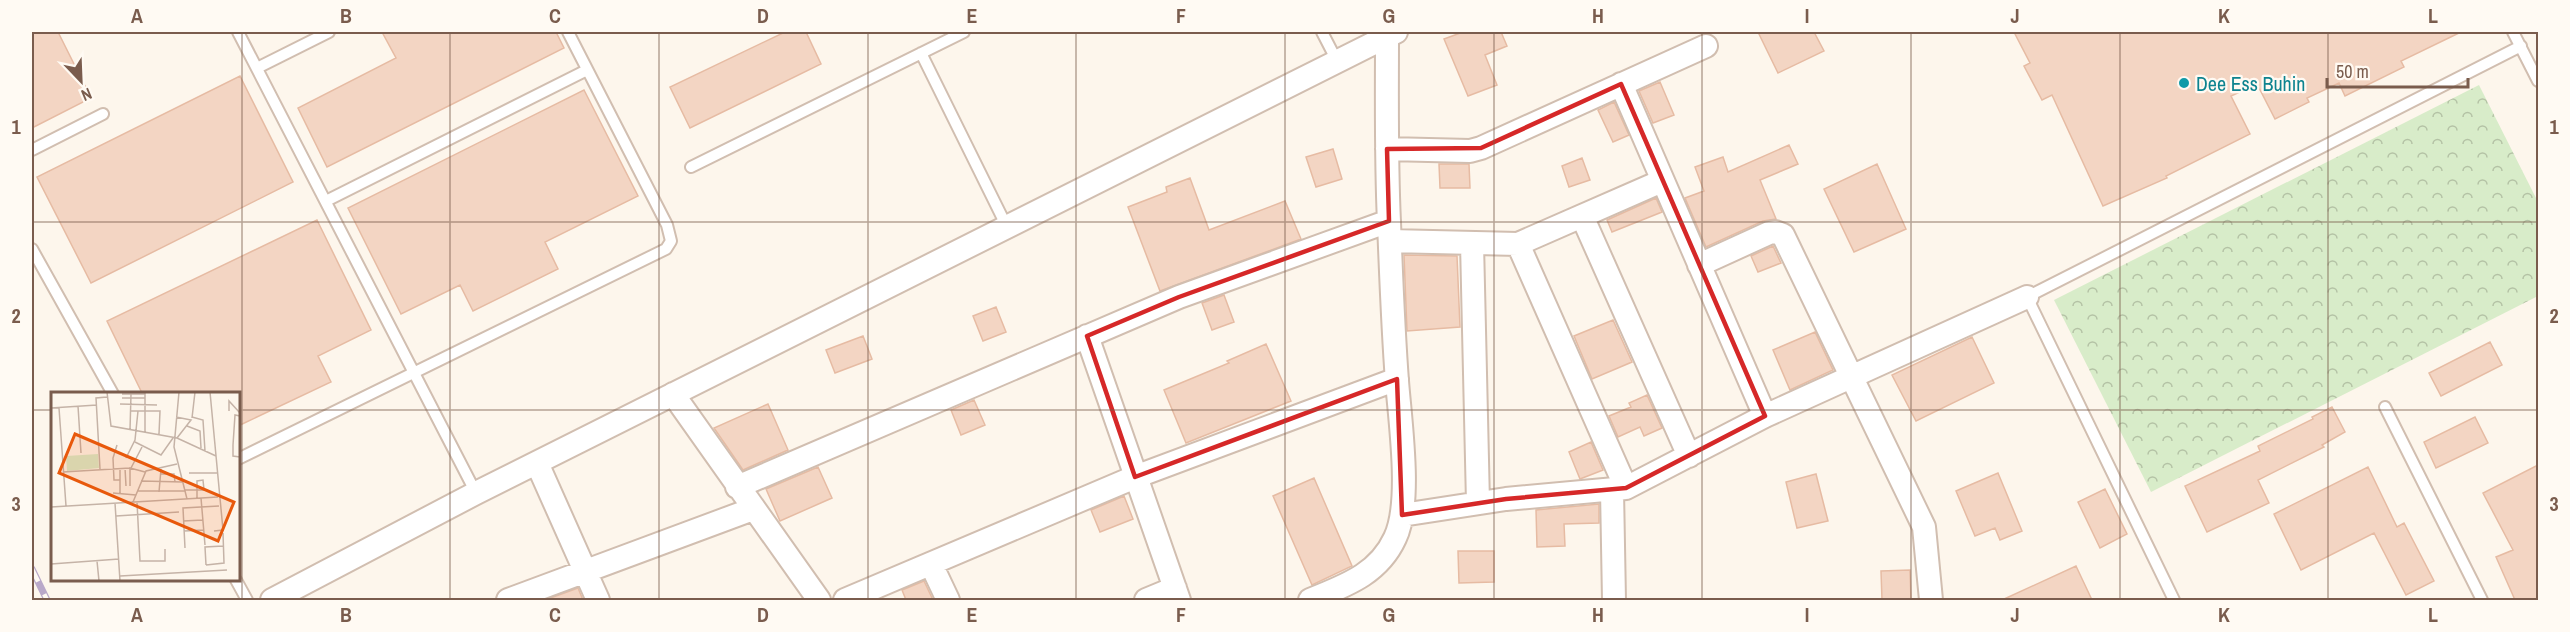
<svg xmlns="http://www.w3.org/2000/svg" width="2570" height="632" viewBox="0 0 2570 632" font-family="'Archivo Narrow',sans-serif">
	<style>
		.park { fill: url(#park-crowns) }
		.building { fill: #f3d5c3; stroke: #e6bba3; stroke-width: 1.5 }
		.lines { fill: none; stroke-linecap: round; stroke-linejoin: round }
		.lane-casing { stroke: #d1beb0; stroke-width: 14 }
		.street-casing { stroke: #d1beb0; stroke-width: 26 }
		.lane { stroke: #fff; stroke-width: 10 }
		.street { stroke: #fff; stroke-width: 22 }
		.rail-casing { stroke: #b9a8c9; stroke-width: 7 }
		.rail { stroke: #fffaf3; stroke-width: 4.5; stroke-dasharray: 14; stroke-linecap: butt }
		.marked { fill: none; stroke: #d62828; stroke-width: 4.5; stroke-linejoin: round }
		.grid { fill: none; stroke: #7a5c4d; stroke-width: 1.5; stroke-opacity: 0.55 }
		.culture-dot { fill: #0f9aa8; stroke: #fffaf3; stroke-width: 2 }
		.labels { text-anchor: middle; dominant-baseline: central; stroke-width: 4.5; stroke-linejoin: round; paint-order: stroke }
		.culture-label { font-size: 20px; fill: #0d838f; stroke: #fffaf3; text-anchor: start }
		.inset-road { fill: none; stroke: #c5b3a7; stroke-width: 1.5 }
		.view { fill: #e8590c; fill-opacity: 0.15; stroke: #e8590c; stroke-width: 3 }
		.inset-edge { fill: none; stroke: #7a5c4d; stroke-width: 3 }
		.neatline { fill: none; stroke: #7a5c4d; stroke-width: 2 }
		.grid-label { font-size: 20px; text-anchor: middle; font-weight: bold; fill: #7a5c4d }
	</style>
	<defs>
		<pattern id="park-crowns" width="20" height="18" patternUnits="userSpaceOnUse" patternTransform="scale(1.5)"><rect width="20" height="18" fill="#d8ecc9"/><path d="M2 6a3 3 0 1 1 6 0M12 15a3 3 0 1 1 6 0" fill="none" stroke="#b4c2a5"/></pattern>
	</defs>
	<rect width="100%" height="100%" fill="#fdf6ec"/>
	<path class="park" d="M2479,85l59,117v94l-387,196 -97,-192z"/>
	<path class="building" d="M32,32h26l33,66 -59,30z
		M382,32h174l8,16 -237,119 -29,-59 98,-50z
		M785,32h21l15,32 -131,64 -20,-41z
		M1463,32h38l6,14 -22,9 12,30 -29,11 -24,-57z
		M1758,32h56l10,19 -46,22z
		M2014,32h447l-60,29 3,6 -59,29 -6,-13 -32,15 2,4 -34,17 -18,-35 -26,12 19,38 -84,42 1,2 -64,28 -51,-111 -10,5 -18,-34 6,-3z
		M240,76l53,106 -202,101 -54,-106z
		M1660,82l14,33 -21,8 -14,-32z
		M584,90l54,106 -93,46 13,27 -85,42 -13,-26 -59,29 -53,-106z
		M1614,102l15,33 -16,7 -15,-32z
		M1789,145l9,19 -38,16 16,39 -13,2 -57,26 -21,-49 19,-7 -9,-24 28,-10 5,15z
		M1333,149l9,30 -26,8 -10,-30z
		M1582,158l8,22 -21,7 -7,-21z
		M1439,164h30l1,24h-30z
		M1877,164l29,65 -52,23 -30,-63z
		M1190,178l19,52 76,-29 16,38 -141,52 -32,-84 39,-15 -1,-5z
		M1656,198l6,14 -50,20 -5,-12z
		M317,220l54,110 -53,26 13,26 -93,44v-33h-96l-35,-72z
		M1773,246l8,17 -23,9 -7,-16z
		M1404,255l53,1 3,71 -53,4z
		M1224,295l10,27 -22,8 -10,-27z
		M996,307l10,25 -23,9 -10,-25z
		M1613,320l19,42 -40,17 -18,-43z
		M1815,332l18,38 -43,20 -17,-40z
		M863,336l9,23 -37,14 -9,-23z
		M1972,337l22,46 -78,38 -24,-46z
		M2490,342l12,23 -61,31 -12,-23z
		M1266,344l25,57 -105,42 -22,-53 65,-27 -2,-2z
		M1647,395l15,33 -18,8 -4,-9 -22,10 -9,-21 22,-9 -2,-4z
		M974,400l11,25 -24,10 -10,-25z
		M768,404l20,46 -45,20 -29,-42z
		M2332,407l13,25 -23,13 2,2 -66,33 11,23 -62,29 -22,-46 75,-35 -2,-5 55,-27 -1,-2z
		M2475,417l13,26 -52,25 -12,-26z
		M1591,442l12,28 -23,9 -11,-27z
		M2538,465v135h-23l-19,-43 17,-7 -30,-57z
		M818,467l14,31 -52,23 -14,-32z
		M2368,467l29,60 7,-4 30,58 -28,14 -32,-62 -73,37 -27,-56z
		M1998,473l24,58 -22,9 -5,-12 -20,8 -19,-45z
		M1816,474l12,47 -31,7 -11,-46z
		M1314,478l38,88 -40,19 -39,-89z
		M2105,489l22,45 -27,14 -22,-46z
		M1124,496l9,23 -33,13 -9,-22z
		M1599,504v19l-35,1 1,22 -28,1 -1,-37z
		M1458,551h36v31l-35,1z
		M2076,566l16,34h-90z
		M1910,570l1,30h-29l-1,-29z
		M924,581l9,19h-27l-4,-10z
		M578,588l5,12h-38z"/>
	<g class="lines">
		<defs>
			<path id="lane" d="M238,32l238,461
				M1322,32l15,29
				M2513,32l25,49
				M921,53l86,174
				M257,68l72,-36
				M32,150l71,-36
				M691,167l273,-135
				M326,201l261,-131
				M32,249l81,145
				M2385,407l97,193
				M238,459l428,-210 5,-8 -4,-16 -99,-193
				M236,580l11,20
				M2174,600l-147,-303 494,-251"/>
			<path id="street" d="M1621,84l144,332
				M1387,149l83,2 11,-3 225,-102
				M1582,216l107,240
				M1390,241l128,3 144,-63
				M1472,243l6,260
				M1699,265l70,-32 6,-1 8,3 141,292 7,73
				M1087,336l92,264
				M673,394l146,206
				M537,463l61,137
				M737,487l442,-190 210,-76
				M1626,488l139,-72 262,-119
				M1612,490l2,110
				M1402,515l104,-16 120,-11 -108,-244
				M931,564l17,36
				M272,600l204,-107 920,-461
				M508,600l245,-91
				M845,600l290,-123 262,-98
				M1146,600l29,-12
				M1310,600c34,-14 68,-25 85,-62 17,-35 5,-117 2,-157 -4,-53 -6,-106 -8,-159 -3,-62 -2,-124 -2,-186"/>
		</defs>
		<use href="#lane" class="lane-casing"/>
		<use href="#street" class="street-casing"/>
		<use href="#lane" class="lane"/>
		<use href="#street" class="street"/>
		<defs>
			<path id="rail" d="M32,569l15,31"/>
		</defs>
		<use href="#rail" class="rail-casing"/>
		<use href="#rail" class="rail"/>
	</g>
	<path class="marked" d="M1621,84l144,332 -139,72 -120,11 -104,16 -5,-136 -262,98 -48,-141 92,-39 210,-76 -2,-72 94,-1z"/>
	<path class="grid" d="M242,32v568M450,32v568M659,32v568M868,32v568M1076,32v568M1285,32v568M1494,32v568M1702,32v568M1911,32v568M2120,32v568M2328,32v568M32,222h2506M32,410h20M238,410h2300"/>
	<circle class="culture-dot" cx="2184" cy="83" r="6"/>
	<g class="labels">
		<g class="culture-label">
			<text x="2196" y="83">Dee Ess Buhin</text>
		</g>
	</g>
	<g transform="translate(51 392)">
		<rect width="189" height="189" fill="#fdf6ec"/>
		<path d="M47,62l1,14 -32,3 -1,-15z" fill="#d8ecc9"/>
		<path class="inset-road" d="M56,0l4,34 66,12 39,18M128,0l-5,55 13,52M159,0l13,138 -9,1M71,2h23M71,6h23M69,12l37,1M27,14l3,47M0,16l46,-3M8,16l7,98M80,19h29l-1,23M178,19v-10l11,12M189,24l-5,-1 -2,30v11l7,1M125,25l15,3 -14,18M141,25l11,3 2,31M141,26l3,-26M136,34l13,5 1,17M79,38l1,-36M94,41v-41M84,50l26,13 12,-17M66,53l-4,13 1,22h6M75,66l9,-18 3,-29M74,76l1,18M80,76l11,-21M49,77l-4,-71 11,-1M69,77v24M12,80l67,-4M138,81h29M110,82h13l1,8M90,89l42,1M79,94v-18l15,4M134,98h19l-1,-10 -6,1v17M87,99h47M108,100l2,-23M62,101l23,2M150,106l4,47M82,110l13,-31 31,-7M86,110l3,59h25v-12M64,111l5,78M0,115l167,-10M65,124l63,-4M132,129l20,-1M133,139l20,-1M134,156l-2,-40 36,-2M46,169l2,20M0,172l68,-5M155,173l18,-2 -1,-30M155,173l-1,-18 18,-1M69,184l107,-6"/>
		<path class="view" d="M24,42l159,68 -16,39 -159,-68z"/>
		<rect width="189" height="189" class="inset-edge"/>
	</g>
	<rect width="2570" height="632" fill="none" stroke="#fffaf3" stroke-width="66"/>
	<g transform="translate(81 81) rotate(157)" stroke="#fffaf3" stroke-width="4.5" paint-order="stroke">
	<path d="M0-4.5L10 22L0 15L-10 22Z" fill="#7a5c4d"/>
	<text y="-9" font-size="16" font-weight="bold" text-anchor="middle" fill="#7a5c4d">N</text>
	</g>
	<path d="M2327 78v9h141v-9" fill="none" stroke="#7a5c4d" stroke-width="3"/>
	<text x="2336" y="78" font-size="18" fill="#7a5c4d" stroke="#fffaf3" stroke-width="4.5" paint-order="stroke">50 m</text>
	<rect x="33" y="33" width="2504" height="566" class="neatline"/>
	<g class="grid-label">
		<text x="137" y="23">A</text>
		<text x="346" y="23">B</text>
		<text x="555" y="23">C</text>
		<text x="763" y="23">D</text>
		<text x="972" y="23">E</text>
		<text x="1181" y="23">F</text>
		<text x="1389" y="23">G</text>
		<text x="1598" y="23">H</text>
		<text x="1807" y="23">I</text>
		<text x="2015" y="23">J</text>
		<text x="2224" y="23">K</text>
		<text x="2433" y="23">L</text>
		<text x="16" y="134">1</text>
		<text x="2554" y="134">1</text>
		<text x="16" y="323">2</text>
		<text x="2554" y="323">2</text>
		<text x="16" y="511">3</text>
		<text x="2554" y="511">3</text>
		<text x="137" y="622">A</text>
		<text x="346" y="622">B</text>
		<text x="555" y="622">C</text>
		<text x="763" y="622">D</text>
		<text x="972" y="622">E</text>
		<text x="1181" y="622">F</text>
		<text x="1389" y="622">G</text>
		<text x="1598" y="622">H</text>
		<text x="1807" y="622">I</text>
		<text x="2015" y="622">J</text>
		<text x="2224" y="622">K</text>
		<text x="2433" y="622">L</text>
	</g>
</svg>
